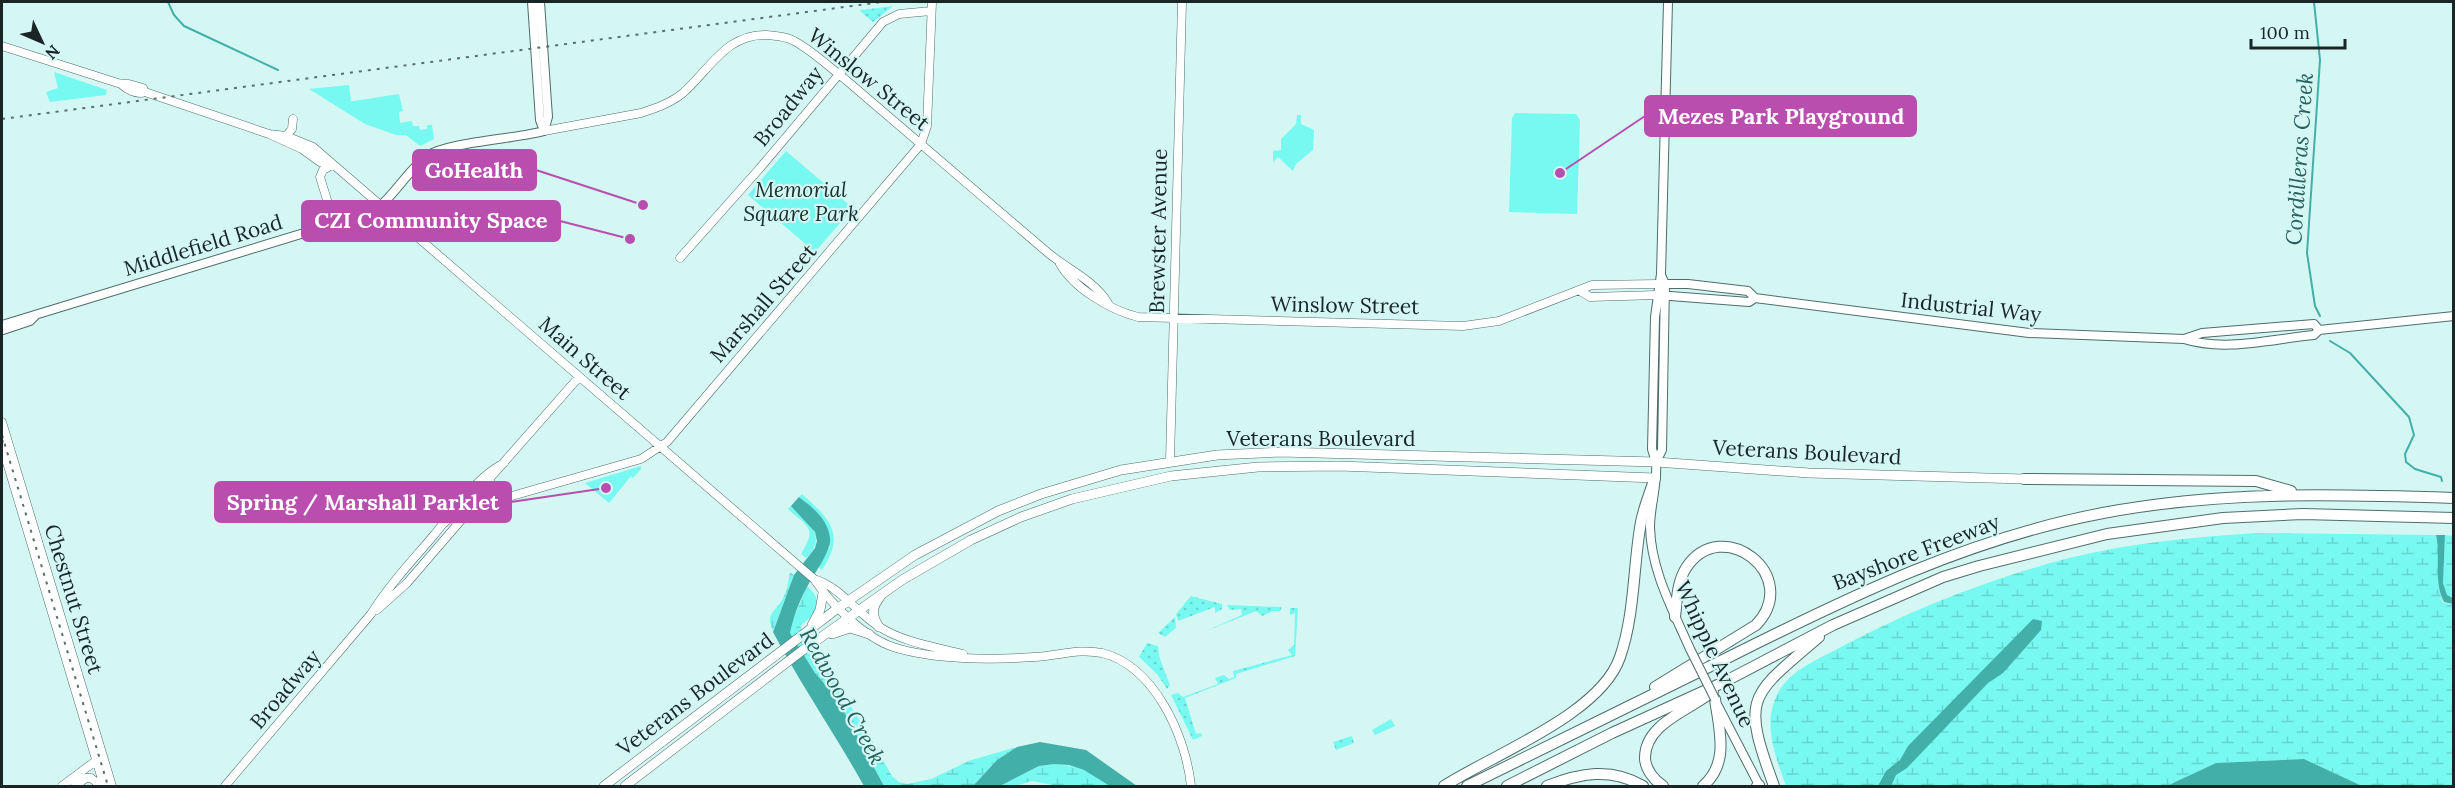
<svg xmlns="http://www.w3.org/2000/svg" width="2455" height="788" viewBox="0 0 2455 788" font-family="Lora,serif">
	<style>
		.green { fill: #77f9f1 }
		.wetland { fill: url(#wetland-marsh) }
		.garden { fill: url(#garden-dots) }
		.water { fill: #42afa9 }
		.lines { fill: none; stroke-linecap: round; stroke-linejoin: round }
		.stream { stroke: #42afa9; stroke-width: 2 }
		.tertiary-casing { stroke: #4e6e6b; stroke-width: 9 }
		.secondary-casing { stroke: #4e6e6b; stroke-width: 10 }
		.primary-casing { stroke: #4e6e6b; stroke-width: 10 }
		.motorway-casing { stroke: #4e6e6b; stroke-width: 12 }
		.tertiary { stroke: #fff; stroke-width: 8 }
		.secondary { stroke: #fff; stroke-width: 8 }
		.primary { stroke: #fff; stroke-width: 9 }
		.motorway { stroke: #fff; stroke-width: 10 }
		.rail { stroke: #5a6f6d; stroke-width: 2; stroke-dasharray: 3 6; stroke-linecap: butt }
		.secondary-bridge-casing { stroke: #4e6e6b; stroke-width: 10; stroke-linecap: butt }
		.secondary-bridge { stroke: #fff; stroke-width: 8 }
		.labels { text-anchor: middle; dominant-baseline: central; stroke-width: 4.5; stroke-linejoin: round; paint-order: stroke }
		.street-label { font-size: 21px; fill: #192625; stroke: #d4f7f4 }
		.park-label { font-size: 21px; font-style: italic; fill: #18302e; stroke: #d4f7f4 }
		.water-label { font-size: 22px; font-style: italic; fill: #26615e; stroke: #d4f7f4 }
		.leader { fill: none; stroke: #b94eaf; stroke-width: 2 }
		.callout-dot { fill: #b94eaf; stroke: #d4f7f4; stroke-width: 2 }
		.callout { fill: #b94eaf; stroke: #b94eaf; stroke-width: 2 }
		.callout-label { font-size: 22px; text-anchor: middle; font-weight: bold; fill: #fff }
	</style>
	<defs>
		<pattern id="wetland-marsh" width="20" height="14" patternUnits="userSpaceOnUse" patternTransform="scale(1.5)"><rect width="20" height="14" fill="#77f9f1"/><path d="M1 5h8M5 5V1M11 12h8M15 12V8" fill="none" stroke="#66d5ce"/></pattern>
		<pattern id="garden-dots" width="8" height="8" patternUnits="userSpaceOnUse" patternTransform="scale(1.5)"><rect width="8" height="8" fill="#77f9f1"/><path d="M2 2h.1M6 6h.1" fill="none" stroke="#66d5ce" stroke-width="1.8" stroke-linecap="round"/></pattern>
	</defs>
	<rect width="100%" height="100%" fill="#d4f7f4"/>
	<path class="green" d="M54,72l53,18 -1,5 -56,7 -4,-10 12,-4z
		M349,85l2,16h3l45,-7 4,17 -4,1 1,11 12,-2 1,5h6l1,4 7,-1v-4h5l2,14 -14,7 -14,-11h-10l-31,-11 -56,-35z
		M1515,113l61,1 4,6 -3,94 -68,-2 3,-94z
		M1297,115h4v9l13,6 -1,20 -17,14 -3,7 -15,-14 -5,5v-11l8,-1v-11l15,-15z
		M786,151l67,57 -38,44 -67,-57z
		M641,466v3l-8,9 -2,-2 -22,27 -24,-20z
		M802,494c28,25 44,40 20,76l-4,-3 12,-20 -8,-29 -23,-21z
		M791,506c18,17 37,30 15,52l-5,-4c16,-27 8,-26 -13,-45z
		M811,590c14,15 2,26 -11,36v-5z
		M1391,719l4,7 -20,9 -3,-5z"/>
	<path class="wetland" d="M2258,533l178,2c5,23 -1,46 7,68l10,1v182h-91l-58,-27 -88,4 -43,20 -4,3h-383c-10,-29 -24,-61 -9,-91 12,-25 42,-36 64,-48 69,-37 149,-68 224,-88 63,-16 129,-22 193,-26z
		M2445,535l8,1v62l-6,-3 -4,-12z
		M790,572l4,3 -21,56c-9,-19 4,-19 11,-35 4,-7 4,-16 6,-24z
		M807,586l4,4 -11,36 67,106 25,44 7,6 8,2 24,-5 40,-19 46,-13 -20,13 -24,26h-89l-48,-89 -21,-24 -25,-40 2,-11z
		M1054,764c22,1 40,8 56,22h-52l-26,-5 -17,5h-15l39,-20z"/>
	<path class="garden" d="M893,6l-20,16 -13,-11 1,-1z
		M1191,596l31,8v5l-7,4v-6l-37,14 -2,-7z
		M1227,605l55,2 -2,4h-7l-11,5 -6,-5 -52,21 38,-17 -1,-6 -11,1z
		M1290,608h8l-3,48 -59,18v4l-51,20 11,36 5,-1 1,3 -9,4 -22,-45 7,-2 5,4 35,-13 -3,-6 9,-3 5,4 5,-2 -1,-6 59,-16 -4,-5 6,-5 1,-32 -5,2z
		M1175,617l1,11 -11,9 -7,-4z
		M1147,643l11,3 1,10 11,29 -3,4 -10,-15 -18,-17z
		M1352,736l2,7 -18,7 -3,-8z"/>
	<path class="water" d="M799,497c14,11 29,22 31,41 2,13 -18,38 -24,51 -7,13 -13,29 -16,44l25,40 21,24 48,89h-20c-29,-52 -63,-101 -91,-154l21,-57 21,-27 2,-7 -2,-9 -24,-26z
		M2436,535h9l-2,48 4,12 6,3v6l-9,-2c-11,-21 -3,-44 -8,-67z
		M2033,619l9,2 -1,9 -38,43 -15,10 -81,85 -11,7 -5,11h-13l8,-15 14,-11 8,-14z
		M1040,742l46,8 51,36h-27l-26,-16 -15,-5 -15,-1 -15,2 -39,20h-27l24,-26 20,-13z
		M2304,759l58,27h-193l4,-3 43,-20z"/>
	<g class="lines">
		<path class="stream" d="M168,2l6,13 10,11 94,44
			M2232,2h13
			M2314,2l6,58 -13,193 8,53 5,10
			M2330,341l20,12 59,64 5,18 -9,19 1,8 9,7 26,8 1,4"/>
		<defs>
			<path id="tertiary" d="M2,46l119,38h8l14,4 2,4 124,42 33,15 18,13 10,3
				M121,84c6,6 16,11 24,8
				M544,131l97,-18c15,-5 30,-10 42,-20 27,-24 44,-60 84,-58 9,1 19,1 27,6 19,10 35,26 52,39l201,172c20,17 47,28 61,51
				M269,134l17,2 27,11 501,432c17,25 50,58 79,68 40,13 99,13 141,10 23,-1 45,-9 68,-4 53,13 84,84 89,133
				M286,136l6,-7 1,-10
				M332,165l-9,5 -3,7 12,39v8
				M680,258l80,-90 123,-146 16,-8 32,-3
				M1059,262c14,26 51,48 79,55l325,9 36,-5 93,-36 66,-1
				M1580,291l10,6 67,-2
				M2,422l110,364
				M2,446l102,340
				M1170,461l12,-459
				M490,480l1,12 14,8
				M444,523l8,-7 18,-8 171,-49 26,-17 254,-298 6,-18 5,-124
				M456,525l5,-14 118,-134
				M814,579c25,7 42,33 64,47 24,16 57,21 85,28
				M377,610l30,-27 56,-65 12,-9
				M62,786l35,-26
				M75,786l11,-8h5l10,8
				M225,786l146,-172c18,-29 41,-53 63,-79 22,-26 40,-56 70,-72"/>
			<path id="secondary" d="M532,2l8,118 4,11
				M540,2l8,115 -4,14
				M1668,2l-7,272 -6,43 -3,132c1,4 3,9 4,13 2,21 -6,44 -6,65 1,44 23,83 40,122
				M1662,284h26l60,7 7,7
				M1657,295l92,7 6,-4 274,35 155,6c41,13 87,0 130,-4l5,-5 135,-14
				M2,325l371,-113c21,-15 33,-40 54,-56 20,-14 89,-17 117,-25
				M3,330l27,-9 5,-5
				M2184,339l18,-6 112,-9 5,6
				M1656,462l6,-12 3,-166 -4,-9
				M1718,706l41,79"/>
			<path id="primary" d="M812,625l8,-15 3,-17
				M879,627c-7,-11 -8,-19 1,-30
				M832,634l18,-6 19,6
				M604,786l234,-178 77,-53 83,-44 43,-17 80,-24 96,-15 63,-3 376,10 153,11 215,6
				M625,786l178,-136 99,-70 69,-40 50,-23 51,-18 99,-23 87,-9 81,-1 316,12"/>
			<path id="motorway" d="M2024,479l232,2 35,10
				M1655,687l101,-62c47,-49 -34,-112 -70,-57 -9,14 -9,33 -11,49
				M1444,786c50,-32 157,-72 176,-129 15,-43 13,-91 21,-135 3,-15 9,-30 14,-44
				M1467,786c88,-43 176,-87 264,-130 120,-60 239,-118 372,-143 116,-22 233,-19 351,-15
				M1507,786l105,-53 112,-51 109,-57 110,-48 36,-11 128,-32 116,-16 80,-4 151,4
				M1547,786c33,-13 64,-19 96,0
				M1663,786c-9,-6 -17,-16 -18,-27 -1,-36 46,-49 68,-68
				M1703,786c27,-23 16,-57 12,-87
				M1757,786l2,-1
				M1774,786c-33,-90 -25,-89 45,-149"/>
		</defs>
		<use href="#tertiary" class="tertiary-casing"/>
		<use href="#secondary" class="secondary-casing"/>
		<use href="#primary" class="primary-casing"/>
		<use href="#motorway" class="motorway-casing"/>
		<use href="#tertiary" class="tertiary"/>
		<use href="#secondary" class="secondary"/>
		<use href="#primary" class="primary"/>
		<use href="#motorway" class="motorway"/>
		<path class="rail" d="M2,119l880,-117
			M2,435l106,351"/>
		<defs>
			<path id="secondary-bridge" d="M1690,649l25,50"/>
		</defs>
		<use href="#secondary-bridge" class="secondary-bridge-casing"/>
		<use href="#secondary-bridge" class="secondary-bridge"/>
	</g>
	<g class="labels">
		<g class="street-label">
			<text transform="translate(869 79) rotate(39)">Winslow Street</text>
			<text transform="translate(788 106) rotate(-51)">Broadway</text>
			<text transform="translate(1158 231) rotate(-89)">Brewster Avenue</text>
			<text transform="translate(203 245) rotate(-17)">Middlefield Road</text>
			<text transform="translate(763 303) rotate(-49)">Marshall Street</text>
			<text transform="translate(1345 305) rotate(1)">Winslow Street</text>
			<text transform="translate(1971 307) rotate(6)">Industrial Way</text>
			<text transform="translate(585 358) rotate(41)">Main Street</text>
			<text x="1321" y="438">Veterans Boulevard</text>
			<text transform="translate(1807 452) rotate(3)">Veterans Boulevard</text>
			<text transform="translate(1916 552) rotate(-21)">Bayshore Freeway</text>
			<text transform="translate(74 599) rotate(73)">Chestnut Street</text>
			<text transform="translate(1715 654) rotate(65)">Whipple Avenue</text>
			<text transform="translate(285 689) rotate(-50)">Broadway</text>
			<text transform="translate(695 694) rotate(-37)">Veterans Boulevard</text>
		</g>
		<g class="park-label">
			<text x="801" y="189">Memorial<tspan x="801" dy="24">Square Park</tspan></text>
		</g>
		<g class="water-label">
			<text transform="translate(2299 159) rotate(-86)">Cordilleras Creek</text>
			<text transform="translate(843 696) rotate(61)">Redwood Creek</text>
		</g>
	</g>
	<path class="leader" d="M1560 173L1645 116M643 205L536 170M630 239L560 221M606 488L511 502"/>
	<g class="callout-dot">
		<circle cx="1560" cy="173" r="6"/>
		<circle cx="643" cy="205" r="6"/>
		<circle cx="630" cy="239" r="6"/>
		<circle cx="606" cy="488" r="6"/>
	</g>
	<g class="callout">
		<rect x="1645" y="96" width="271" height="40" rx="6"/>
		<rect x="413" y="150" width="123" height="40" rx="6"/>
		<rect x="302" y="201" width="258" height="40" rx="6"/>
		<rect x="215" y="482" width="296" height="40" rx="6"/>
	</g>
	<g class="callout-label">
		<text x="1781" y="124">Mezes Park Playground</text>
		<text x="474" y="178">GoHealth</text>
		<text x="431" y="228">CZI Community Space</text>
		<text x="363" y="510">Spring / Marshall Parklet</text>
	</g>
	<rect width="2455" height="788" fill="none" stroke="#192625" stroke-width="6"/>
	<g transform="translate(42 42) rotate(134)" stroke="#d4f7f4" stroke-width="4.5" paint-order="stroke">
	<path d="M0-4.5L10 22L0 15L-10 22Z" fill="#192625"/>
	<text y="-9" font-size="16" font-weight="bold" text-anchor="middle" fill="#192625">N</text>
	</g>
	<path d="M2251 39v9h94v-9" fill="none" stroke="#192625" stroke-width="3"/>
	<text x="2260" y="39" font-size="18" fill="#192625" stroke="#d4f7f4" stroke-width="4.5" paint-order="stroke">100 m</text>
</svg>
